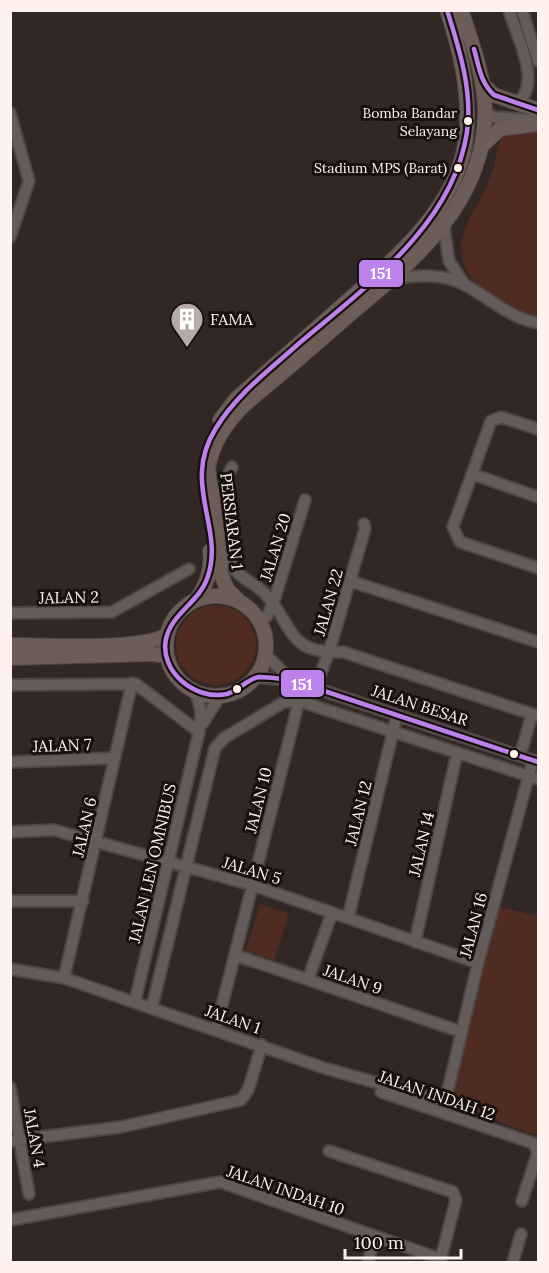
<svg xmlns="http://www.w3.org/2000/svg" width="549" height="1273" viewBox="0 0 549 1273" font-family="Lora,serif">
	<style>
		.green { fill: #502b21 }
		.lines { fill: none; stroke-linecap: round; stroke-linejoin: round }
		.minor-casing { stroke: #4e4644; stroke-width: 14 }
		.major-casing { stroke: #4e4644; stroke-width: 16 }
		.minor { stroke: #645c5a; stroke-width: 10 }
		.major { stroke: #6d5d59; stroke-width: 14 }
		.bus-1-casing { stroke: #18100d; stroke-width: 9 }
		.bus-1 { stroke: #bd81eb; stroke-width: 4.5 }
		.bus-dot { fill: #fff2ee; stroke: #18100d; stroke-width: 2 }
		.labels { text-anchor: middle; dominant-baseline: central; stroke-width: 6; stroke-linejoin: round; paint-order: stroke }
		.bus-label { font-size: 14px; fill: #fff2ee; stroke: #18100d; text-anchor: end }
		.poi-label { font-size: 16px; fill: #fff2ee; stroke: #18100d; text-anchor: start }
		.street-label { font-size: 16px; fill: #fff2ee; stroke: #18100d }
		.line-badge { stroke: #18100d; stroke-width: 2 }
		.badge-label { font-size: 16px; text-anchor: middle; font-weight: bold; fill: #fff }
	</style>
	<rect width="100%" height="100%" fill="#312825"/>
	<path class="green" d="M538,127v189c-36,-9 -92,-39 -73,-87 7,-18 19,-35 26,-53 6,-13 4,-35 16,-43 8,-4 22,-4 31,-6z
		M176 645a40 40 0 1 1 80 0a40 40 0 1 1-80 0Z
		M260,904l29,9 -15,47 -28,-9z
		M497,906l41,10v220l-89,-33z"/>
	<g class="lines">
		<defs>
			<path id="minor" d="M509,10c7,25 34,74 8,93
				M522,10l16,51
				M485,112l8,5 39,3
				M10,113l19,68 -19,56
				M444,227l5,34 15,23
				M392,279c24,-4 51,-6 73,6 25,13 44,33 73,38
				M538,429l-37,-12 -10,4 -38,106 7,15 78,26
				M232,467c-3,7 -8,14 -9,21 -3,16 2,70 12,82 9,11 24,15 32,26 28,33 21,58 76,56l195,64
				M472,474l66,23
				M350,581l188,61
				M10,613l102,-1 77,-43
				M259,620l8,-4 6,-12 32,-104
				M265,654l26,26
				M256,677l35,3 247,82
				M10,685l126,-1 63,48
				M315,688l14,-36 36,-123 -1,-5
				M203,723l17,-27
				M520,756l12,-42
				M10,762l105,-4
				M10,832l44,-2 198,55 226,78
				M10,901h73
				M348,918l49,-203
				M415,942l42,-189
				M235,955l227,77
				M10,969l54,9 260,90 115,32 8,-6 31,-131 55,-203
				M64,978l68,-295
				M308,979l24,-66
				M135,1001l64,-269 2,-20 -5,-21
				M152,1007l63,-259 9,-10 60,-36 15,-1 239,78
				M216,1029l83,-328 7,-16
				M10,1087l19,107
				M381,1092l152,51 5,9 -16,49
				M10,1141l111,-14 120,-27 7,-10 14,-45
				M329,1151l124,41 3,8 -16,62
				M10,1220l210,-38 221,77
				M368,1262l7,-25
				M513,1262l8,-28"/>
			<path id="major" d="M482,84l12,11 44,15
				M482,146l18,-17 38,-5
				M220,420l16,-21c33,-29 66,-58 99,-87 48,-43 112,-93 128,-158 11,-47 -1,-99 -16,-144
				M166 646a50 50 0 1 1 100 0a50 50 0 1 1-100 0Z
				M197,599c10,-16 15,-29 13,-48
				M240,602l-13,-13 -6,-15 -13,-106c5,-26 18,-45 36,-63 35,-29 70,-59 104,-89 64,-54 137,-112 137,-204 0,-35 -13,-69 -24,-102
				M10,645c37,0 129,6 157,-10
				M10,658l142,-4 15,2"/>
		</defs>
		<use href="#minor" class="minor-casing"/>
		<use href="#major" class="major-casing"/>
		<use href="#minor" class="minor"/>
		<use href="#major" class="major"/>
		<defs>
			<path id="bus-1" d="M447,10c12,38 26,82 20,122 -14,94 -103,156 -171,214 -28,25 -60,49 -80,82 -36,57 10,100 -9,151 -8,23 -36,35 -41,60 -7,33 30,62 61,55 11,-3 22,-16 32,-17 10,0 22,2 32,3l247,82
				M474,49c5,17 6,33 20,46l44,15"/>
		</defs>
		<use href="#bus-1" class="bus-1-casing"/>
		<use href="#bus-1" class="bus-1"/>
	</g>
	<defs>
		<symbol id="building-pin" viewBox="-11 -11 22 30"><path d="M0 17L-7.5 6A9.5 9.5 0 1 1 7.5 6Z" fill="#b7aba8" stroke="#18100d"/><path d="M-4-6H4V6H1V3H-1V6H-4ZM-2.5-4.3h1.7v1.8h-1.7ZM.8-4.3h1.7v1.8H.8ZM-2.5-1h1.7V.8h-1.7ZM.8-1h1.7V.8H.8Z" fill="#fff"/></symbol>
	</defs>
	<g fill-rule="evenodd">
		<use href="#building-pin" x="168" y="300" width="38" height="52"/>
	</g>
	<g class="bus-dot">
		<circle cx="468" cy="121" r="5"/>
		<circle cx="458" cy="168" r="5"/>
		<circle cx="237" cy="689" r="5"/>
		<circle cx="514" cy="754" r="5"/>
	</g>
	<g class="labels">
		<g class="bus-label">
			<text x="457" y="113">Bomba Bandar<tspan x="457" dy="18">Selayang</tspan></text>
			<text x="447" y="168">Stadium MPS (Barat)</text>
		</g>
		<g class="poi-label">
			<text x="210" y="319">FAMA</text>
		</g>
		<g class="street-label">
			<text transform="translate(232 521) rotate(83)">PERSIARAN 1</text>
			<text transform="translate(275 547) rotate(-73)">JALAN 20</text>
			<text transform="translate(69 597) rotate(-1)">JALAN 2</text>
			<text transform="translate(328 602) rotate(-74)">JALAN 22</text>
			<text transform="translate(420 705) rotate(18)">JALAN BESAR</text>
			<text transform="translate(62 745) rotate(-2)">JALAN 7</text>
			<text transform="translate(258 800) rotate(-76)">JALAN 10</text>
			<text transform="translate(358 813) rotate(-76)">JALAN 12</text>
			<text transform="translate(84 827) rotate(-77)">JALAN 6</text>
			<text transform="translate(421 844) rotate(-77)">JALAN 14</text>
			<text transform="translate(152 863) rotate(-77)">JALAN LEN OMNIBUS</text>
			<text transform="translate(252 870) rotate(17)">JALAN 5</text>
			<text transform="translate(473 925) rotate(-75)">JALAN 16</text>
			<text transform="translate(353 979) rotate(19)">JALAN 9</text>
			<text transform="translate(233 1019) rotate(19)">JALAN 1</text>
			<text transform="translate(437 1095) rotate(19)">JALAN INDAH 12</text>
			<text transform="translate(35 1138) rotate(80)">JALAN 4</text>
			<text transform="translate(286 1190) rotate(19)">JALAN INDAH 10</text>
		</g>
	</g>
	<g class="line-badge">
		<rect x="358" y="259" width="46" height="29" rx="6" fill="#bd81eb"/>
		<rect x="280" y="669" width="45" height="29" rx="6" fill="#bd81eb"/>
	</g>
	<g class="badge-label">
		<text x="381" y="279">151</text>
		<text x="302" y="690">151</text>
	</g>
	<rect width="549" height="1273" fill="none" stroke="#fff2ee" stroke-width="24"/>
	<path d="M345 1249v9h116v-9" fill="none" stroke="#fff2ee" stroke-width="3"/>
	<text x="354" y="1249" font-size="18" fill="#fff2ee" stroke="#18100d" stroke-width="4.5" paint-order="stroke">100 m</text>
</svg>
